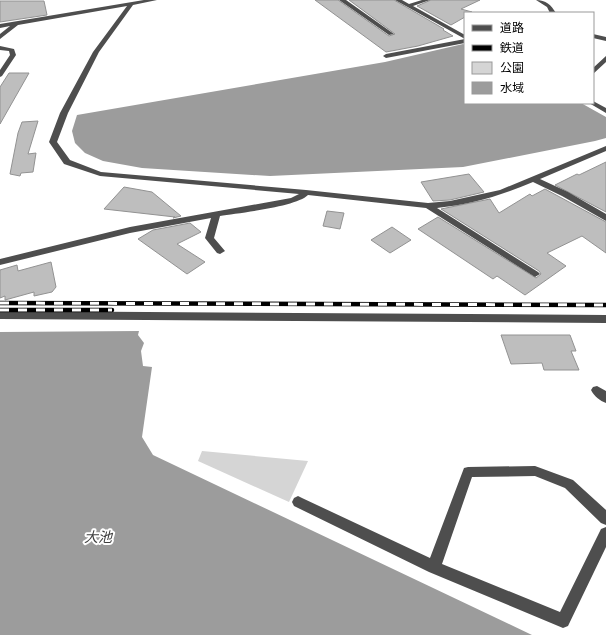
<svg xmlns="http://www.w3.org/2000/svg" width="606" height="635" viewBox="0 0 606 635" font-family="'Archivo Narrow','Noto Sans JP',sans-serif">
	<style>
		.green { fill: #d5d5d5 }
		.water { fill: #9c9c9c }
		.building { fill: #bebebe; stroke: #929292 }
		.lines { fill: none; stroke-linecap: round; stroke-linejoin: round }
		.minor { fill: #4e4e4e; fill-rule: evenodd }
		.rail-casing { stroke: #000; stroke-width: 4.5 }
		.rail { stroke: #fff; stroke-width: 3; stroke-dasharray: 9; stroke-linecap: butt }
		.labels { text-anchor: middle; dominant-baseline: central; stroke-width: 4; stroke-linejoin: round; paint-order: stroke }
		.near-water-label { font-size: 14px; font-style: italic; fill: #3d3d3d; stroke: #fff }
	</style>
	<rect width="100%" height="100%" fill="#fff"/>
	<path class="green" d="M202,451l106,10 -19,41 -91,-41z"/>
	<path class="water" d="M463,44l2,1v58h116l25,14v21l-11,3 -132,26 -193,9 -128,-8 -39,-7 -18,-8 -10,-10 -3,-12 5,-16 308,-53z
		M139,331l-1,4 6,8 -3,8 2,15 9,1 -10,70 11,18 379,180h-532v-303z"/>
	<path class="building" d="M315,0h23l51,36 6,-2 -46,-34h45l50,29 -1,1 10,6 -35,10 -32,6z
		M431,0h49l-19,9 11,3 -7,1v4l-14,8 -34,-19z
		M0,1h44l3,14 -47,7z
		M9,73h20l-29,51v-37z
		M38,121l-10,33 8,-1 -3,19 -12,1 -1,3 -10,-2 8,-41 4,-11z
		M606,162v50l-51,-27 22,-11 2,1z
		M469,174l15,18 -34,8 -17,1 -12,-19z
		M124,187l28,5 29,24 -8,2 2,-1 -71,-8z
		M545,189l61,33v31l-24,-17 -35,17 19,13 -41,29 -28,-19 -4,3 -75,-50 20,-12 98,61 5,-4 -2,-3 -98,-62 49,-10 9,14 31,-19 2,2z
		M327,211l17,2 -4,16 -17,-3z
		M190,223l11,9 -24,12 28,18 -18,12 -49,-35 15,-9z
		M392,227l19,13 -21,13 -19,-13z
		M51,262l5,25 -4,5 -18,4v-4l-29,8v-4l-5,2v-28l17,-5 1,6z
		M501,335h69l6,16h-5l8,19h-35l-2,-7 -31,1z"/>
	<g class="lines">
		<path class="minor" d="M144,0h13l-24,5 -34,47 -31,61 -11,29 13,18 31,12 205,18 122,13 22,-2 50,-11 106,-44v5l-66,28 28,13 38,22v7l-44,-25 -29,-14c-30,13 -63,23 -96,26l101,64 2,2 -5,3 -109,-69 -118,-13c-12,12 -70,18 -88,21l-6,22 11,13 -5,3 -3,-1 -12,-15 6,-20 -81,15 -130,32v-6l130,-32 161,-29 8,-4 -199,-18 -36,-12 -15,-22 11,-29 33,-61 34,-46 -109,19 -18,14v-5l10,-8 -10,2v-4z
			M339,0h7l48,34 -5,1z
			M395,0h7l7,4 13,-4h8l-17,6 52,29v4z
			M536,0c10,0 15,5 20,13h-6l-3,-6z
			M593,34l13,3v4l-13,-3z
			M465,39v4l-79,15 -3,-2 3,-2z
			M0,46l14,3 2,6 -14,21 -2,1v-7l10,-15 -1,-4 -9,-1z
			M606,56v6l-13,12v-6z
			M593,101l13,7v5l-17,-10h4z
			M0,311l606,4v8l-606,-4z
			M597,386l9,5v12c-6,-2 -12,-7 -15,-13l2,-3z
			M535,466l38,14 33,30v15l-5,-2 -36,-35 -30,-12 -63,1 -30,87 118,48 41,-83 5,-2v20l-38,79 -5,2 -134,-56 -135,-66 -2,-4 2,-4 4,-2 4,2 128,60 34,-90 4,-1z"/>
		<defs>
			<path id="rail" d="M0,303l606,2
				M0,310h112"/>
		</defs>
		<use href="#rail" class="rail-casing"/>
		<use href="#rail" class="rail"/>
	</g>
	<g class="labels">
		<g class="near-water-label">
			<text x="98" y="537">大池</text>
		</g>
	</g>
	<rect x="464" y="12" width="130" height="92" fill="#ffffff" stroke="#999999"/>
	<rect x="472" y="25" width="20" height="6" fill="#4e4e4e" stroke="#999999"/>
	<text x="500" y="32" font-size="12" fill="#000000">道路</text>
	<rect x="472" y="45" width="20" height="6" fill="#000000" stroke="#999999"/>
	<text x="500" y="52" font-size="12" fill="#000000">鉄道</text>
	<rect x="472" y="62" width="20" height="12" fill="#d5d5d5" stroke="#999999"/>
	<text x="500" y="72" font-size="12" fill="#000000">公園</text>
	<rect x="472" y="82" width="20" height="12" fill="#9c9c9c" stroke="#999999"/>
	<text x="500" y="92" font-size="12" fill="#000000">水域</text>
</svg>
